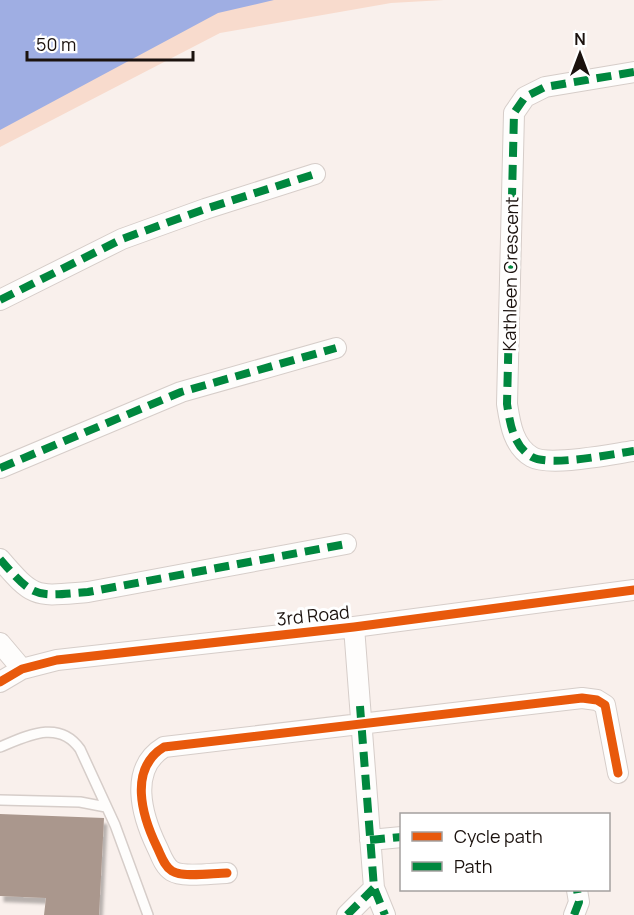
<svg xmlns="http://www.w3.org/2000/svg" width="634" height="915" viewBox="0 0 634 915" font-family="Manrope,sans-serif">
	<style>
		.green { fill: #f8dbcd }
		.water { fill: #9faee3 }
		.building { fill: #aa978d; filter: url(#shadow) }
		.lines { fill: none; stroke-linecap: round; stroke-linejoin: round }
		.lane-casing { stroke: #d6cdc9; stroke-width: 12 }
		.street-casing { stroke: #d6cdc9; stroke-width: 22 }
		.lane { stroke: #fefdfc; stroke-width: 9 }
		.street { stroke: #fefdfc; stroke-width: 20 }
		.quiet { stroke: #00873e; stroke-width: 8; stroke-dasharray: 15 8; stroke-linecap: butt }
		.cycleway-casing { stroke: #fff; stroke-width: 13 }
		.cycleway { stroke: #e8590c; stroke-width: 9 }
		.labels { text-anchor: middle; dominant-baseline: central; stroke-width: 6; stroke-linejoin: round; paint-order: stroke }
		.street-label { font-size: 18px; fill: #1b120e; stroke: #fff }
	</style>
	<defs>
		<filter id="shadow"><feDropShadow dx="3.5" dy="6" stdDeviation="1.5" flood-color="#0004"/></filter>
	</defs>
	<rect width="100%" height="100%" fill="#f9f0ec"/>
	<path class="green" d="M0,0h444l-53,3 -171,30 -220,114z"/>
	<path class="water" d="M0,0h274l-56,13 -218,117z"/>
	<path class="building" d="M0,814l104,4 -5,97h-55l2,-17 -46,-2z"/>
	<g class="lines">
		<defs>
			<path id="lane" d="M0,747c27,-11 59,-28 80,2l35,76 33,90
				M0,800l80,2 26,5"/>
			<path id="street" d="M634,72l-89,15 -20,10 -11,16 -7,291c3,19 6,42 25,53 18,10 80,-3 102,-6
				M0,300l122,-61 83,-30 110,-35
				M0,468l181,-76 155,-44
				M0,559c35,41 36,37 88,33l258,-48
				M354,627l20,261 11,27
				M0,643l22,26
				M0,682l22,-13 35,-9 297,-33 280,-37
				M370,840l32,-3
				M227,873c-14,0 -44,5 -55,-2 -8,-5 -11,-16 -15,-24 -15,-31 -29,-78 7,-100l418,-49 15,2 8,5 13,68
				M347,915l27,-27
				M574,915l5,-13 -2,-12"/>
		</defs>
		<use href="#lane" class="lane-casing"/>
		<use href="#street" class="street-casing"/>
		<use href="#lane" class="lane"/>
		<use href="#street" class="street"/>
		<path class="quiet" d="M634,72l-89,15 -20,10 -11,16 -7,291c3,19 6,42 25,53 18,10 80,-3 102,-6
			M0,300l122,-61 83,-30 110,-35
			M0,468l181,-76 155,-44
			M0,559c35,41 36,37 88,33l258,-48
			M360,706l14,182 11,27
			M370,840l32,-3
			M347,915l27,-27
			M574,915l5,-13 -2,-12"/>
		<defs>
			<path id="cycleway" d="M0,682l22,-13 35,-9 297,-33 280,-37
				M227,873c-14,0 -44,5 -55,-2 -8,-5 -11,-16 -15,-24 -15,-31 -29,-78 7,-100l418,-49 15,2 8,5 13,68"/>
		</defs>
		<use href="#cycleway" class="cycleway-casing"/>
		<use href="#cycleway" class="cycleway"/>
	</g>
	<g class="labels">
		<g class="street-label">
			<text transform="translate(510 274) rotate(-89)">Kathleen Crescent</text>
			<text transform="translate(313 615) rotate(-6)">3rd Road</text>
		</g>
	</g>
	<rect x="400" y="813" width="210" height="78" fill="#ffffff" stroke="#a4a09f" stroke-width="1.5"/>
	<rect x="412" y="832" width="30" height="9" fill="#e8590c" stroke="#a4a09f" stroke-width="1.5"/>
	<text x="454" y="843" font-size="18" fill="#1b120e">Cycle path</text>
	<rect x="412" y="862" width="30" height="9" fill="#00873e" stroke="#a4a09f" stroke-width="1.5"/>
	<text x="454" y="873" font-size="18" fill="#1b120e">Path</text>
	<g transform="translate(580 54)" stroke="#ffffff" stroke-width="4.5" paint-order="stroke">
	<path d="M0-4.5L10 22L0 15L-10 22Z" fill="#1b120e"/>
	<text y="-9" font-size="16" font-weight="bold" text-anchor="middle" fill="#1b120e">N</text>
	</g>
	<path d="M27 51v9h166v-9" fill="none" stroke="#1b120e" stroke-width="3"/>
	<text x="36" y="51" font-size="18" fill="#1b120e" stroke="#ffffff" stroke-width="4.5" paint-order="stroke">50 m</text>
</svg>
